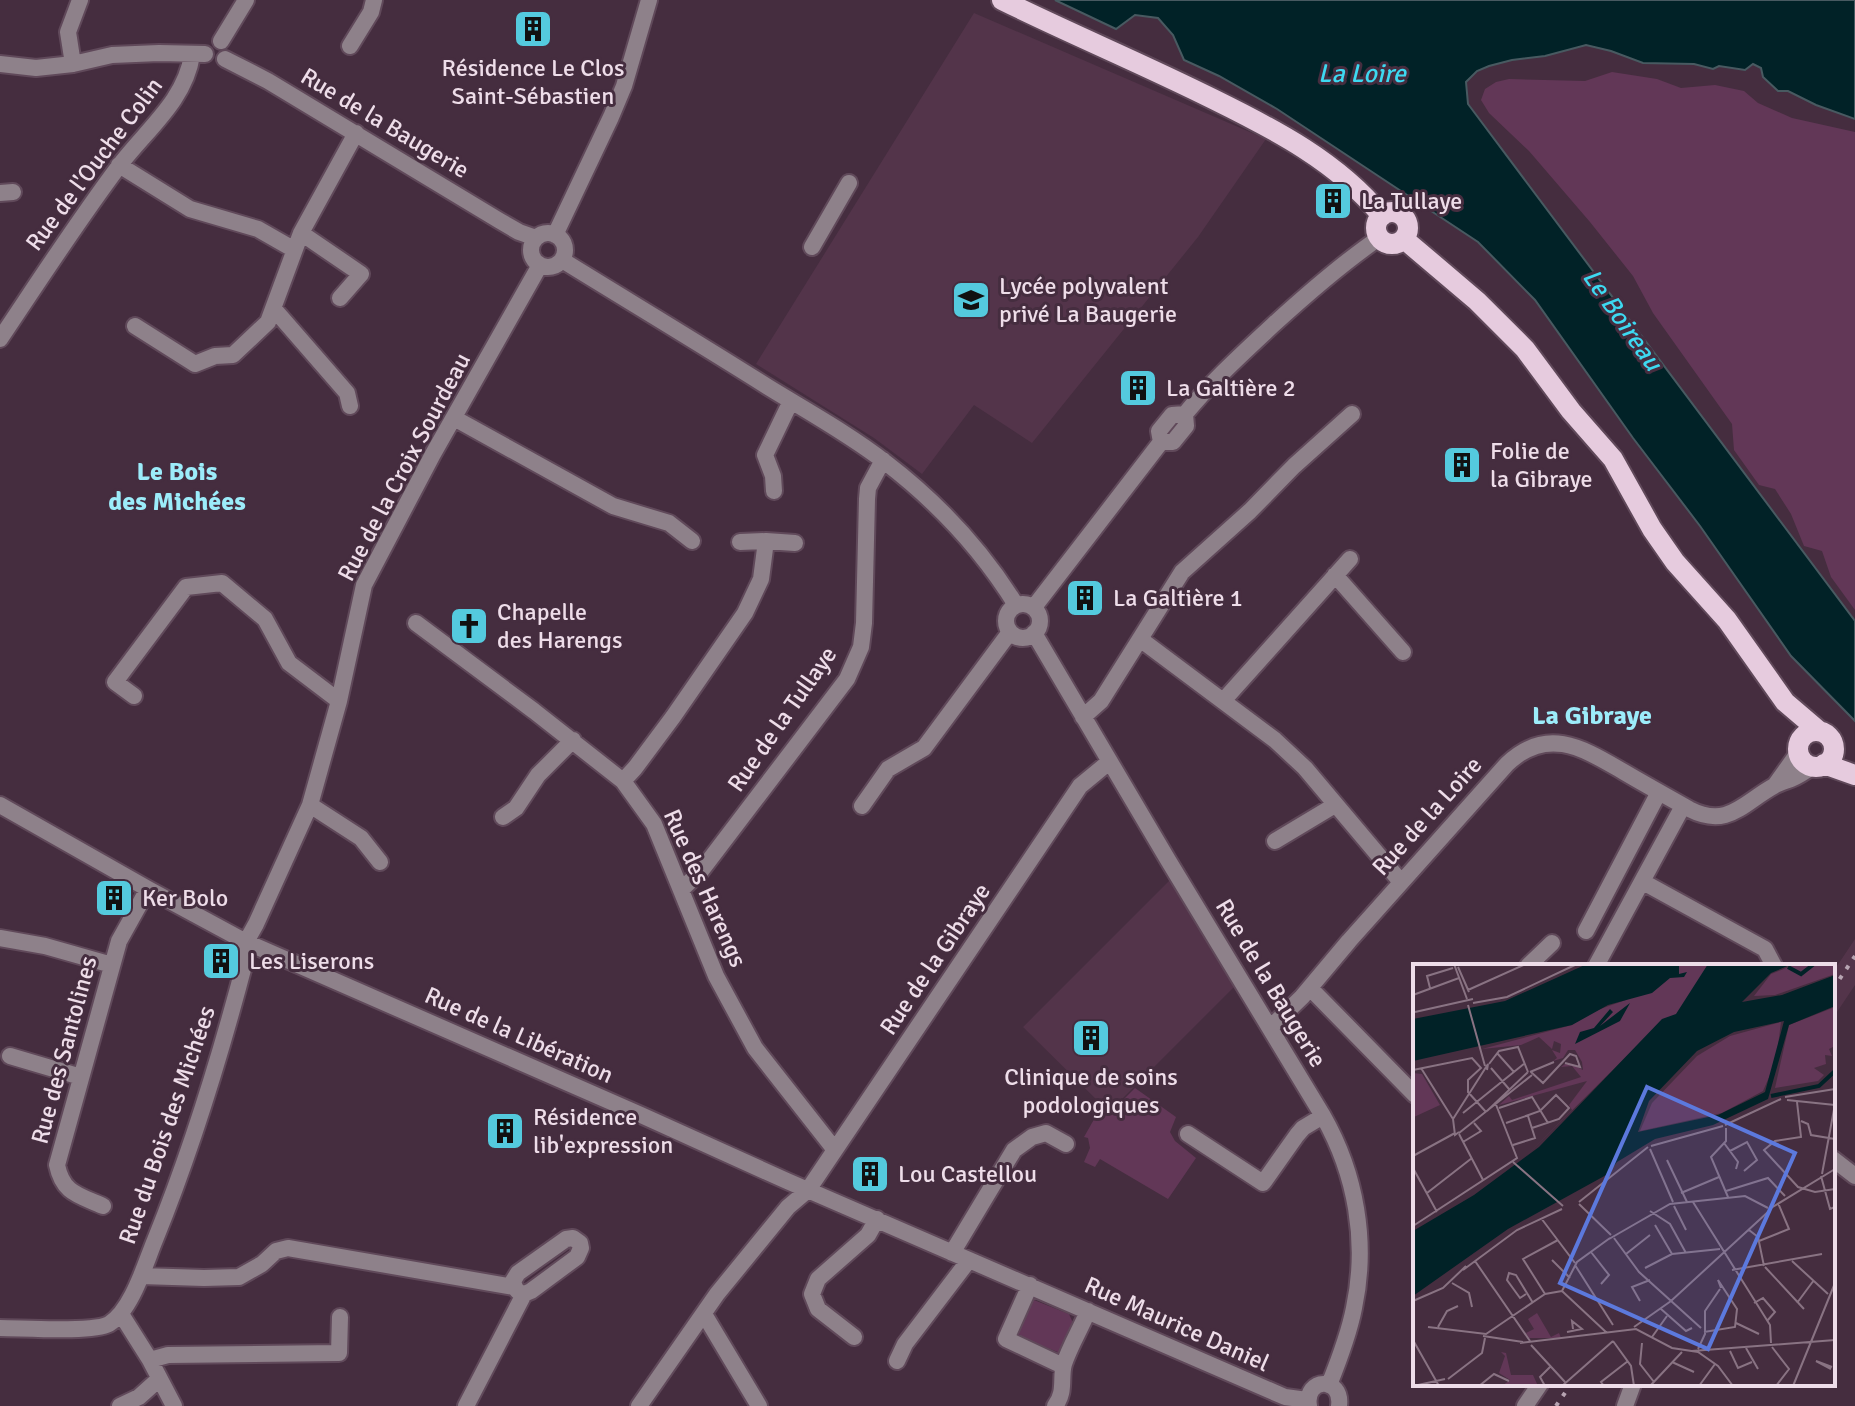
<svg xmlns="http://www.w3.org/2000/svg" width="1855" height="1406" viewBox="0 0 1855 1406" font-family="Signika,sans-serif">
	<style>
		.built { fill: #53344a }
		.green { fill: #623757 }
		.water { fill: #012227; stroke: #485a61; stroke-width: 2 }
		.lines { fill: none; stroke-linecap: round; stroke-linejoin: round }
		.minor-casing { stroke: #60495a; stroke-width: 20 }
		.major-casing { stroke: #60495a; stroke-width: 24 }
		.minor { stroke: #8e818a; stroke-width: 16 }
		.major { stroke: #e6cbde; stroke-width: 20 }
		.rail { stroke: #b7a4b2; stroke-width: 4; stroke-dasharray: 4 8; stroke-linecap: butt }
		.labels { text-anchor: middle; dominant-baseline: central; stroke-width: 6; stroke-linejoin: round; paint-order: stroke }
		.poi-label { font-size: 24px; fill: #eedde9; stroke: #452d3f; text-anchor: start }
		.street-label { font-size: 24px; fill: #eedde9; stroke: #452d3f }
		.water-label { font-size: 26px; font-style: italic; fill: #3dd9f1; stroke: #452d3f }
		.neighbourhood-label { font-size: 26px; font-weight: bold; fill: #9cecfa; stroke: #452d3f }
		.inset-river { fill: none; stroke: #012227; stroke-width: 4 }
		.inset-road { fill: none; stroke: #897383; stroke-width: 2 }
		.view { fill: #5c79dd; fill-opacity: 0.15; stroke: #5c79dd; stroke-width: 4 }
		.inset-edge { fill: none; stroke: #eedde9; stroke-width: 4 }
	</style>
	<rect width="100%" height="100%" fill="#452d3f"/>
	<path class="built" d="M974,13l292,126 -68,98 -166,206 -58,-38 -52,69 -48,-36 -118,-74z
		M1170,880l64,107 -125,125 -86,-85z
		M1855,939v46l-22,33v-46z"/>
	<path class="green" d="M1612,72l45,7 24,9 34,-3 29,6 14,12 34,15 63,14v478l-24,-33 -9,-26 -18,-5 -13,-32 -16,-25 -16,-4 -25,-35 -2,-26 -79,-111 -20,-37 -43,-54 -61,-71 -40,-38 -8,-13 4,-11 11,-7 13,-3 76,2z
		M1135,1088l41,29 -6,15 5,9 21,17 -28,41 -68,-40 -5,8 -11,-5 6,-14 -2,-10 -4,-1 17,-30 9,6z
		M1034,1300l35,14 4,9 -13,30 -42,-17 -2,-3 13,-30z"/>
	<path class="water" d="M1055,0h800v119l-39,-14 -28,-14h-10l-15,-14 -2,-9 -8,-4 -8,6 -26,-4 -6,3 -19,-5 -51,-1 -32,-12 -25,-6 -41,11 -33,4 -23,6 -12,5 -11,11 2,22 387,517v100l-64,-65 -91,-130 -67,-88 -98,-138 -57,-58 -201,-133 -58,-33 -35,-16 -11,-25 -15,-17 -23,-3 -19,14z"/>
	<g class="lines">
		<defs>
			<path id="minor" d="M221,41l25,-41
				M350,46l21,-34 3,-12
				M225,59l43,22 232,140 19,11 17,6
				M0,64l36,4 37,-4 39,-9 47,-2 46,1
				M73,64l-5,-32 12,-32
				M119,165l71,44 68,20 35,20
				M0,193l13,-1
				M301,233l60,41 -21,24
				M531 250a17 17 0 1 1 34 0a17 17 0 1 1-34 0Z
				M555,235l56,-118 13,-31 25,-86
				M812,247l37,-64
				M562,260c68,42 138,84 206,127 39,24 81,47 117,75 51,39 97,88 131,143
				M274,309l73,84 3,13
				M135,326l60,38 20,-8 18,-1 35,-33 33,-89 55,-100
				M0,339c39,-58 77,-117 119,-173 27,-36 66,-65 73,-111
				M454,418l159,88 56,17 23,18
				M1161,442h12l13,-16 -1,-12c27,-33 57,-60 88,-89 34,-31 68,-61 106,-87
				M774,491l-1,-15 -8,-21 26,-54
				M740,542l26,-1
				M1335,575l68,77
				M1006 621a17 17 0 1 1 34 0a17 17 0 1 1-34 0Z
				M1034,607l127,-165 -2,-11 13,-16 13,-1
				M416,623l118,88 89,70 31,43 62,152 39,72 80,102
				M1034,633l134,227 155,256c33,58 45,126 31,192 -5,26 -15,52 -25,77
				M1140,639l135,101 30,28 96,114
				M134,696l-19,-14 71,-95 36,-4 43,36 24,44 50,38
				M1223,701l127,-142
				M1083,717l18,-16 81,-129 68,-61 44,-45 58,-52
				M623,781l12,-13 38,-51 72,-104 16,-34 5,-38 29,2
				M1776,784l22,-31
				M0,805l148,84 98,53 395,173 146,66 498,216 22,3
				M310,805l51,33 19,24
				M862,806l26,-37 36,-21 86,-116
				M503,817l13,-9 22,-33 35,-35
				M1275,841l60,-36
				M1643,882l122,67 9,17
				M681,890l20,-19 146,-192 14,-32 3,-24 3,-124 1,-11 15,-28
				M1586,931l73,-139
				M0,938l45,8 67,19
				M1528,966l24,-23
				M1596,966l87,-160
				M1310,988l105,107
				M1270,1028l32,-31 47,-56 158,-177c41,-39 77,-15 117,8 22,13 44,25 65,37 39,20 54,-6 85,-23 5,-3 12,-5 17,-7 8,-3 15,-8 22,-13
				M10,1056l71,21
				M1188,1134l75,49 34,-48 6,-7 20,-12
				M1833,1159l22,17
				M103,1206c-24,-11 -40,-12 -46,-41l62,-224 29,-52
				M952,1253l62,-103 18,-13 14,-4 20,11
				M141,1276l63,2 35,-1 23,-13 14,-13 12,-3 226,39
				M1030,1285l-24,54 57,27
				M121,1314l29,46 24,46
				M704,1314l55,92
				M0,1328c23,0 92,5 109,-4 23,-14 36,-60 46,-84 37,-91 65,-183 90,-278l1,-20 10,-18 54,-119 29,-104 25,-116 69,-131 107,-189
				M854,1337l-36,-28 -6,-15 6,-15 50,-44 9,-16
				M150,1360l18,-5 171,-2 1,-36
				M897,1361l8,-17 64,-84
				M120,1406l19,-9 20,-18
				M466,1406l58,-112 7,-3 46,-34 4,-9 -1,-5 -7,-5 -7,1 -48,34 -5,8c2,7 3,11 11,13
				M639,1406l78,-112 71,-87 20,-17 272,-404 29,-24
				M1055,1406c11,-14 5,-28 9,-42 6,-18 17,-36 24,-53
				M1309,1406c-5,-29 34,-30 30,0
				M1525,1406l15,-22
				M1625,1406l8,-22"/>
			<path id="major" d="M1002,0c69,34 141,64 211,99 61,30 125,63 169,117
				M1376 228a16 16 0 1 1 32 0a16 16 0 1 1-32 0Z
				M1404,239l73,62 48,48 46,62 42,48 39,70 23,33 52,58 58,82 34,29
				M1798 749a18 18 0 1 1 36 0a18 18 0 1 1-36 0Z
				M1824,764l31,11"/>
		</defs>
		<use href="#minor" class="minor-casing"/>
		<use href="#major" class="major-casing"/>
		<use href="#minor" class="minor"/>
		<use href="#major" class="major"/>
		<path class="rail" d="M1833,989l22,-33
			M1556,1406l15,-22"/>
	</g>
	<defs>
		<symbol id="building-square" viewBox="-11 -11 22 22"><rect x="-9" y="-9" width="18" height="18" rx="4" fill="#54cade" stroke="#452d3f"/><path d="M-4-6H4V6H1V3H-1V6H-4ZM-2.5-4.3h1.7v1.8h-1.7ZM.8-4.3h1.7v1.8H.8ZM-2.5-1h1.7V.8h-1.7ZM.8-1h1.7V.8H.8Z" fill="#111"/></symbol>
		<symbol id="school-square" viewBox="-11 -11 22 22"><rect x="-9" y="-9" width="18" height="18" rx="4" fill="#54cade" stroke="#452d3f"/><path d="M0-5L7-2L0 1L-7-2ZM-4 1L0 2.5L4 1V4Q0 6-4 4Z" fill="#111"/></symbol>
		<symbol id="church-square" viewBox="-11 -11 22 22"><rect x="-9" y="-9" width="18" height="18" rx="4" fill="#54cade" stroke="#452d3f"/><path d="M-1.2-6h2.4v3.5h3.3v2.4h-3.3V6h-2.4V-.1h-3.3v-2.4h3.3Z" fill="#111"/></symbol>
	</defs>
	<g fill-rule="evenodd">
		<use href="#building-square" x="511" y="7" width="44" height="44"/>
		<use href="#building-square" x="1311" y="179" width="44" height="44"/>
		<use href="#school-square" x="949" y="278" width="44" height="44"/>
		<use href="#building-square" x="1116" y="366" width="44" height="44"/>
		<use href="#building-square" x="1440" y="443" width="44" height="44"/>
		<use href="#building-square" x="1063" y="576" width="44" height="44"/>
		<use href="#church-square" x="447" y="604" width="44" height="44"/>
		<use href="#building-square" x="92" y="876" width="44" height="44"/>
		<use href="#building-square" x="199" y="939" width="44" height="44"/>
		<use href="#building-square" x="1069" y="1016" width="44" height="44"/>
		<use href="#building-square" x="483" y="1109" width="44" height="44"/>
		<use href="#building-square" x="848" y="1152" width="44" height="44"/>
	</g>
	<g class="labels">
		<g class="poi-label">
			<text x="533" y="68" text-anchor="middle">Résidence Le Clos<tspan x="533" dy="28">Saint-Sébastien</tspan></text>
			<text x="1361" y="201">La Tullaye</text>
			<text x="999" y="286">Lycée polyvalent<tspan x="999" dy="28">privé La Baugerie</tspan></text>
			<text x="1166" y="388">La Galtière 2</text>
			<text x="1490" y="451">Folie de<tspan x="1490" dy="28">la Gibraye</tspan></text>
			<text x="1113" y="598">La Galtière 1</text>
			<text x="497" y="612">Chapelle<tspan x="497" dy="28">des Harengs</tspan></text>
			<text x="142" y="898">Ker Bolo</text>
			<text x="249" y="961">Les Liserons</text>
			<text x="1091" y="1077" text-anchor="middle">Clinique de soins<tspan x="1091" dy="28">podologiques</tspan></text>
			<text x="533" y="1117">Résidence<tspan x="533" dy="28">lib'expression</tspan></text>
			<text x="898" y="1174">Lou Castellou</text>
		</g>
		<g class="street-label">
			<text transform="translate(385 123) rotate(31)">Rue de la Baugerie</text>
			<text transform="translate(94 164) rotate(-53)">Rue de l'Ouche Colin</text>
			<text transform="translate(404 467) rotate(-62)">Rue de la Croix Sourdeau</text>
			<text transform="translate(782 719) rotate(-55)">Rue de la Tullaye</text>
			<text transform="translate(1427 816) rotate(-48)">Rue de la Loire</text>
			<text transform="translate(705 888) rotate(66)">Rue des Harengs</text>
			<text transform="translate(935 959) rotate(-56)">Rue de la Gibraye</text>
			<text transform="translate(1271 983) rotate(59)">Rue de la Baugerie</text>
			<text transform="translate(519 1035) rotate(24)">Rue de la Libération</text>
			<text transform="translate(64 1050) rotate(-75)">Rue des Santolines</text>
			<text transform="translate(167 1125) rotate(-71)">Rue du Bois des Michées</text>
			<text transform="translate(1177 1324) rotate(24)">Rue Maurice Daniel</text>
		</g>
		<g class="water-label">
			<text x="1362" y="74">La Loire</text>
			<text transform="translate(1622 320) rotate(55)">Le Boireau</text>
		</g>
		<g class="neighbourhood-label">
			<text x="177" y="472">Le Bois<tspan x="177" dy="30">des Michées</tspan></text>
			<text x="1592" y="716">La Gibraye</text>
		</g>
	</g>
	<g transform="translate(1413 964)">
		<rect width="422" height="422" fill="#452d3f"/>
		<path d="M267,0h33l-27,44 -47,36 -121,120 54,-54 -3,-5 18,-24 -88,24 10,-9 3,4 69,-23 -9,-11 -11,1 4,-3 10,2 8,4 -1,-8 -7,-12h-7l-5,8 -10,3 4,-3 -5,-8 8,3 1,-9 -7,-3 -2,8 -13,-12 -18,8 -39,4 90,-24 11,-10 43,-15zM383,0h39v10l-60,21 -21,1 17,-22zM422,43v39l-6,3 3,7 -7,-1 1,9 -12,4 10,7 -6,6 -43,7 14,-63zM368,58l-5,39 -13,30 -41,22 -82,18 12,-28 45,-47 33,-20zM0,109l9,1 18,31 -26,12zM124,349l14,24 8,-4 2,5h-32l-3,-5 8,-4 -6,-10zM88,388l5,1 5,22h22l5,11h-36l8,-6 -11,-7 6,-17z" fill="#623757"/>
		<path d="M174,0h103l-11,1v9l8,-2 -3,5 -14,1 -18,15 -44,12 -36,20 -159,36v-42l92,-18zM295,0h84l-21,9 -29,29 40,-7 53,-20v31l-46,19 -21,74 -55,26 -58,14 -38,23 -9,12 -100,55 -95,67v-65l61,-36 65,-48 123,-128 14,-5zM371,57l-19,71 -47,23 -80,17 11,-31 48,-50 37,-19zM217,39l-10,18 -45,23 5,-12 14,-4 16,-19 3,3 -13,14z" fill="#012227" fill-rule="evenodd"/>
		<path class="inset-river" d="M375,3l13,7 13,-10M358,132l48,-10 16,-15"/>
		<path class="inset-road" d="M41,0l13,35M45,3l11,25M17,24l-3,-12 26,-8M55,26l58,-26M0,31l46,-17M60,39l34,-6 70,-33M55,41l17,61M2,48l58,-13M84,89l17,19M76,100l10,-13 19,-4 10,25M8,104l32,51 2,16 4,-3M78,104l18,21M0,106l59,-12 9,10 -13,12v12l18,20M117,108l24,-10M118,108l12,11 27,-29 6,2 4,11 -15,-4M372,133l50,-8M374,136l48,5M384,138l4,35 -26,4 -11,9 34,37 17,5 20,-3M86,144l33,-11 16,26M74,147l41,-39M50,149l62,-50M40,155l35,-55 -1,6M388,157l7,3 3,11 24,4M93,159l34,-12 16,-16 13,13 -10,11 -27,9M312,161l56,-26M313,164v13l-15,16 17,40M46,169l73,-58M46,170l24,46M50,178l18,-11 -7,-8M311,179l14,19 -2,7M100,181l22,-7 -7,-22M238,182l72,-20M237,185l23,53M317,187l17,-9 10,18 -13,11M0,192l42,-23M254,196l20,42M100,198l50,44M0,204l24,44M409,210l13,-70M408,212l9,33 5,-2M313,227l42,-13 17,18M14,229l45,-35M268,229l38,-16M166,238l69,-55M280,238l77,123 1,18M166,240l32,31M261,242l12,24M358,244l64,-39M237,247l20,13 16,29M128,254l34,45M242,261l17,29M0,262l104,-68 -22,-56M336,266l9,7 6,29M201,274l25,34 62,56M196,275l61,-35 75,-8 23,12M346,277l30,-12 -11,-26M178,288l18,23 -8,9M213,290l24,-19M139,296l18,18M62,297l55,80M379,297l36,33M162,301l38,60M352,303l39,42M232,304l27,-14 48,-5M50,306l54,-40 45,-21M319,306l90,-16M39,319l17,10 3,14M149,327l15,-29 33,-24M149,327l45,42M113,330l-6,4 -13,-18 2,-7 7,2 17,28M132,330l-22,-35 35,-19M0,337l30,-13 23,-22M227,337l-8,-14 18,-7M341,339l9,-5 12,14 -8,9M384,339l17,-23M248,345l25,22 6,-3M323,359l23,11M15,363l58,7 59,-40 17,-3M25,363l9,-16 11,-5M221,363l37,-26 98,-90M154,368l15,-3 -10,-8 1,8M291,368l31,-5 2,-18 -19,-29 3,8M70,372l40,6M239,373l15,-21M0,376l26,46M200,377l18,25 3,20M107,379l116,-14 36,19 26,4 20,14 15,20M229,379l-2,21 14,18M118,381l34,37M359,383l17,22 -13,17M333,384l12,21M285,385l7,-15v-23l15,-22M279,387l143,-11M317,387l8,17 14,-6M259,398l22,10M418,405l-15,-8 16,6M35,415l34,-26 3,-15M5,421l27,-6M66,422l15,-12 15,7M132,422l-5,-9 10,-10M149,422l51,-45M191,422l-3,-4 27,-21M237,422l32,-34M286,422l16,-22M380,422l42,-103"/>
		<path class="view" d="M234,123l148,66 -87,196 -148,-66z"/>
		<rect width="422" height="422" class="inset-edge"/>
	</g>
</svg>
